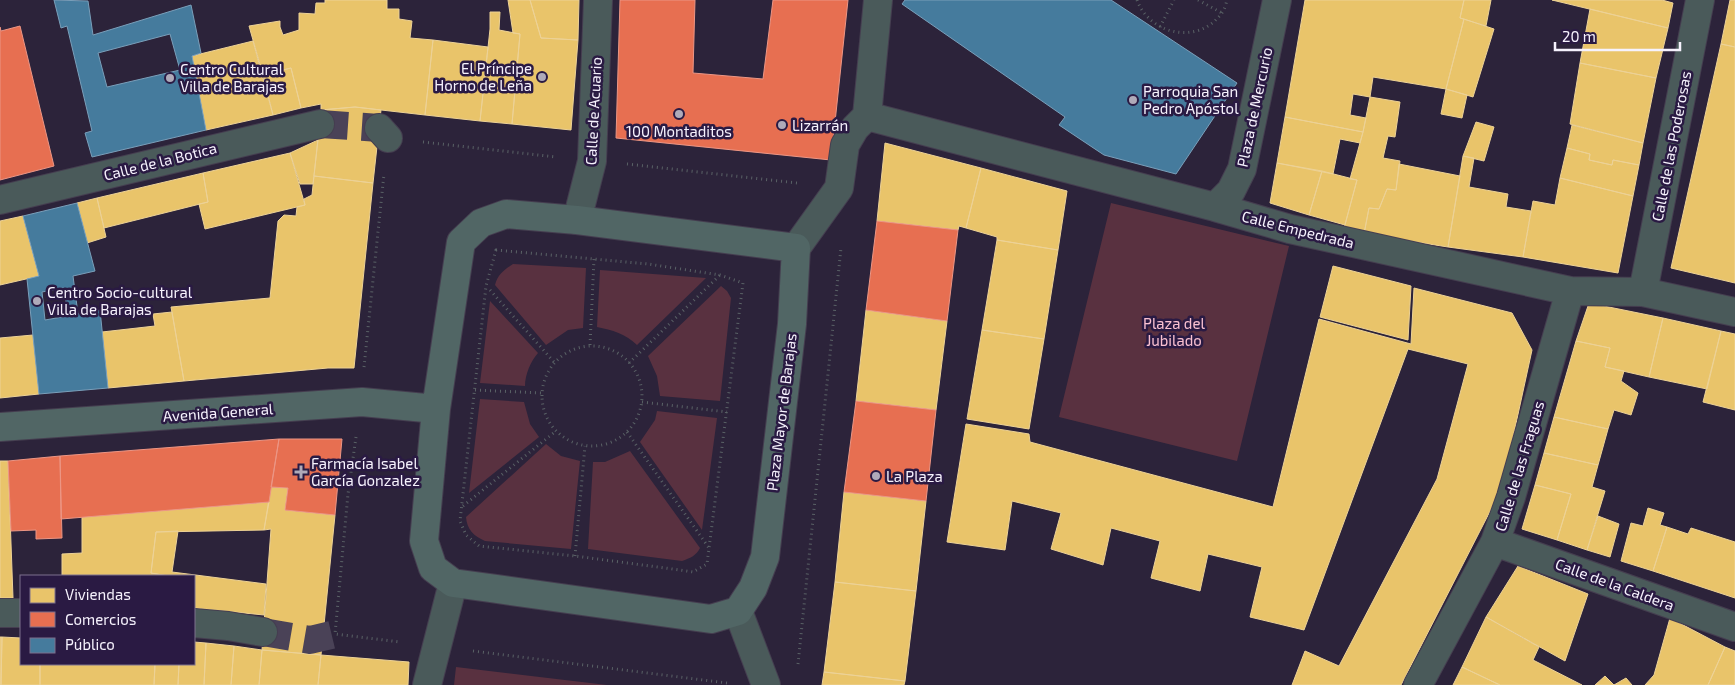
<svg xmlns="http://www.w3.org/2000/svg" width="1735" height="685" viewBox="0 0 1735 685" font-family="'Exo 2',sans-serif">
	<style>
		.green { fill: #593140 }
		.homes { fill: #e9c46a; stroke: #edd296 }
		.shops { fill: #e76f51; stroke: #ec9685 }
		.public { fill: #457b9d; stroke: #7a9fba; fill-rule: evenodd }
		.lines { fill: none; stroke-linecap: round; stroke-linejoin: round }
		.street-tunnel { stroke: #4a4257; stroke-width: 28; stroke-dasharray: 28 14; stroke-linecap: butt }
		.street-casing { stroke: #453e50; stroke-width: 30 }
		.secondary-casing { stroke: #453e50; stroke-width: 30 }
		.path { stroke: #5a6266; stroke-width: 3; stroke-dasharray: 1 4; stroke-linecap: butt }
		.street { stroke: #4a5a5a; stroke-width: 28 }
		.secondary { stroke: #516665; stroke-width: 28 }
		.poi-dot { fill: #afaab9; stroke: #2a1a43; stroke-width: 2 }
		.labels { text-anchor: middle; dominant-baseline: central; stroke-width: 5; stroke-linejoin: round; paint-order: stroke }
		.poi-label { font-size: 15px; fill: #f6f2fd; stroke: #2a1a43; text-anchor: start }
		.street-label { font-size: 15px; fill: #f6f2fd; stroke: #2a1a43 }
		.park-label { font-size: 15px; fill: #fac1d1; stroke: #2a1a43 }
	</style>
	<rect width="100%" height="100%" fill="#2c233a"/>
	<path class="green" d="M1111,203l178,43 -52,215 -178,-44z
		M513,264l73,4 -3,60 -15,2 -22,15 -51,-60c3,-11 9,-15 18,-21z
		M600,270l106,8 -69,67c-11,-11 -25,-15 -40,-18z
		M721,286l6,5 4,7 -11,103 -60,-5 -3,-20 -9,-20z
		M490,301l48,52c-7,8 -13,21 -13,33l-45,-3z
		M480,399l44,3 6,22 9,13 -70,56z
		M657,411l60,7 -15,112 -62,-88 15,-22z
		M546,444l15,12 19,5 -9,88 -86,-8c-11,-5 -18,-11 -19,-24z
		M630,451l70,97c-4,8 -10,10 -18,13l-94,-12 5,-87h12z
		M456,667l151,18h-153z"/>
	<path class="homes" d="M325,0h62v9h12v10l13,2 -2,17 23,2 -8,75 -70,-8 -34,3v-6l-20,4 -10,-40 -28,7 -14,-49 31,-5v6l3,8 16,-5v-17l16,1 1,-11h9z
		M508,0h22l11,38 37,2 -7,90 -59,-6 8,-90 -7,-1z
		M530,0h49l-1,40 -37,-2z
		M1305,0h159l-4,18 4,1 -18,70 -73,-12 -3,20 -17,-3 -3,21 16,3 -3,14 -78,-15z
		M1464,0h27l-5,26 -26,-8z
		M1552,0h110l11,3 -5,25z
		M1730,0h5v47l-14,-3z
		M1590,9l78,19 -12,50 -76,-15z
		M490,12h10l-1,18 21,4 -8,90 -32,-3 10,-92z
		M1464,19l30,10 -21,68 -27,-8z
		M433,40l55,7 -8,74 -55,-6z
		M253,41l20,74 -67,15 -14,-74z
		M1721,44l14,3v236l-64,-15z
		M1580,63l76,15 -13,65 -73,-19z
		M291,68l10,40 -28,7 -10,-40z
		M1446,89l21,6 -5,23 -21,-4z
		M1370,97l30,5 -5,35 -7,-1 -5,22 17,3 -4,29 -9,-1 -8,20 -10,-1 -5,26 -20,-6 13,-48 -7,-1 13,-47z
		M355,107l26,3 -8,73 -59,-7 7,-66z
		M1285,117l78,15 -3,11 -20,-4 -7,35 -56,-11z
		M1476,122l18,5 -10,34 -21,-5z
		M1572,125l71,18 -4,22 -26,-5 -1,5 -23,-5 1,-6 -23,-6z
		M318,140l-5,44h-13l-10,-31z
		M885,143l96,25 -15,60 -7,-2 -1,4 -81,-9z
		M1567,148l23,6 -1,6 23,5 1,-5 26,5 -6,31 -73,-18z
		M290,153l15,52 -100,24 -6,-25 9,-2 -5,-29z
		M1463,156l11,2 -5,29 39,7 -2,13 25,4 -8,46 -75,-10z
		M1277,163l45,8 -13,44 -39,-12z
		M1399,164l61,12 -12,71 -84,-13 5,-26 10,1 8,-20 9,1z
		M981,168l86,23 -9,59 -61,-10v-3l-31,-9z
		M1322,171l35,9 -12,45 -36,-10z
		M203,173l5,29 -104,26 -7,-30z
		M314,176l59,7 -19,185h-26l-144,13 -13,-74 99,-9 8,-77 6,-6 12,1 1,-9 8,-2 -1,-6 8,-4z
		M1560,178l73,18 -15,77 -95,-16 10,-56 22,4z
		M97,198l9,39 -19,6 -10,-40z
		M23,216l16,60 -39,9v-64z
		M997,240l61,10 -14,89 -62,-9z
		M1333,266l78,20 -3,54 -88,-23z
		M1414,288l98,25 20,37 -30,138 -101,197h-109l13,-34 34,15 98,-187 31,-115 -60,-15 -104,281 -54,-13 12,-50 -54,-13 -8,37 -49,-13 9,-37 -49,-13 -8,37 -52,-16 10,-36 -49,-12 -7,49 -58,-8 19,-118 63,10 1,8 243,65 46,-188 92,25z
		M1589,303l74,15 -14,59 -44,-10 5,-19 -34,-7z
		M866,310l81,11 -11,89 -80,-9z
		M172,312l12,69 -76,7 -6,-56 53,-6 -2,-12z
		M1663,318l58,13 -14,58 -58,-12z
		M982,330l62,9 -15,90 -62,-10z
		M1721,331l14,3v76l-32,-8z
		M33,335l6,59 -39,4v-60z
		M1576,341l34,7 -5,19 19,4 -3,10 17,12 -7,22 -17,-5 -6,19 -54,-12z
		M1554,417l54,12 -10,36 -54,-12z
		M1544,453l54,12 -6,22 13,4 -18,59 -30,-10 14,-46 -36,-9z
		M0,461h8l5,137h-13z
		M1535,485l36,9 -14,46 -35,-11z
		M271,487l17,1 -3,22 50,5 -14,140 -59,-5 9,-121 -7,1z
		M844,492l82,9 -10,90 -81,-9z
		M269,502l-5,28 -108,2 -5,41 17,3h-106v-22l20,-1v-36z
		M1648,508l16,5 -4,12 7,2 -14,44 -32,-10 10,-38 12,3z
		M1598,516l21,8 -9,33 -23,-7z
		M1667,527l21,7 3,-6 44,14v56l-82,-27z
		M178,531l-6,41 94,12 -2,31 -70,-7v-32h-26l-17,-3 5,-41z
		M1518,566l70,28 -23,67 -79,-44z
		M835,582l81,9 -11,90 -81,-9z
		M1486,617l53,30 -6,13 49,25h-82l-38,-18z
		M1670,618l55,29 -17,38h-63l9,-10z
		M0,637h2l-1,48h-1z
		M2,637l19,1v26h19v21h-39z
		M194,642l12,1 -2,42h-26l1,-21h15z
		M206,643l28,3 -3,39h-27z
		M234,646l28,4 -3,35h-28z
		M1725,647l10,4v34h-27z
		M262,650l59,5 -3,30h-59z
		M321,655l88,7 -1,23h-90z
		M40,664h115l-1,21h-114z
		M155,664h24l-1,21h-24z
		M1462,667l38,18h-47z
		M824,672l81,9 -1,4h-82z
		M1605,676l9,9 12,-7 6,7h-37z"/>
	<path class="shops" d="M620,0h75l-2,73 70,6 10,-79h75l-17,160 -215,-22z
		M20,26l34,140 -54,14v-153l1,4z
		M877,221l81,9 -11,91 -81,-11z
		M856,401l80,9 -10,91 -82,-9z
		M279,439h63l-7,76 -50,-5 3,-22 -17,-1z
		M279,439l-10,63 -208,17 -1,-63z
		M60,456l2,82 -26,1v-9l-25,1 -3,-70z"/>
	<path class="public" d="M54,0l34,1 5,34 98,-30 10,48 -9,3 14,74 -114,27 -7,-24 7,-2 -25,-105 -6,2zM170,34l10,36 -73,17 -9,-34z
		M905,0h206l126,83 -61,91 -72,-19 -45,-30 6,-8 -163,-113z
		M77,203l18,68 -22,5 5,38 22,-4 8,78 -69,6 -12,-115 12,-3 -16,-60zM64,288l4,28 -23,4 -3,-28z"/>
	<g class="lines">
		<path class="street-tunnel" d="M320,124l59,4
			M263,632l47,8 25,-6"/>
		<defs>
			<path id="street" d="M867,116l348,91 75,22 280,62 73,1 92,20
				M379,128l9,10
				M0,200l320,-76
				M1215,207l16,-16 11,-22 35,-169
				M577,220l15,-59 6,-161
				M796,248l43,-60 6,-43 10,-17 12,-12 11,-116
				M1643,292l57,-292
				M1495,542l240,85
				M738,611l28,74
				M0,613h21
				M194,623l34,3 35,6
				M427,685l26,-102
				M1418,685l77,-143 16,-45 59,-206"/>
			<path id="secondary" d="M506,214l71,6 219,28 -4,76 -27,233 -12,31 -15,23 -27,8 -221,-31 -37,-5 -20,-15 -9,-27 12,-132 25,-167 20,-19z
				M0,427l362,-25 74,7"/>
		</defs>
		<use href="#street" class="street-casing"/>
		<use href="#secondary" class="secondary-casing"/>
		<path class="path" d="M1137,0c13,35 61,45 84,14 3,-3 5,-10 6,-14
			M1198,0l24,13
			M1160,27l14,-27
			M423,142l133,15
			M627,164l170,19
			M496,250l152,14 72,11 23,8 -36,281 -14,8 -13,-2 -105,-14 -96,-10 -13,-11 -6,-14 26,-235z
			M490,290l64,72
			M590,345l4,-86
			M542 396a50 50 0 1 1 100 0a50 50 0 1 1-100 0Z
			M629,363l91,-88
			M364,367l20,-193
			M475,390l66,3
			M642,402l85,10
			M627,432l82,116
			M356,437l-8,57 -13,140 65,8
			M463,506l93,-75
			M575,556l10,-110
			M473,651l254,32
			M798,664l43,-416"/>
		<use href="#street" class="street"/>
		<use href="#secondary" class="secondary"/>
	</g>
	<g class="poi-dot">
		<circle cx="542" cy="77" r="5"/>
		<circle cx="170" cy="78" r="5"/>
		<circle cx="1133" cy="100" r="5"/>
		<circle cx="679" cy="114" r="5"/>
		<circle cx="782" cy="125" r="5"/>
		<circle cx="37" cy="301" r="5"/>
		<path d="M298.5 464.5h5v5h5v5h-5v5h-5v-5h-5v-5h5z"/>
		<circle cx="876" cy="476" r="5"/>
	</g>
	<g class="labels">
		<g class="poi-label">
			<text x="532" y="68" text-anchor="end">El Príncipe<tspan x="532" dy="17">Horno de Leña</tspan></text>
			<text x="180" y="69">Centro Cultural<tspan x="180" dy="17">Villa de Barajas</tspan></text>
			<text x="1143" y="91">Parroquia San<tspan x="1143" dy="17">Pedro Apóstol</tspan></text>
			<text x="792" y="125">Lizarrán</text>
			<text x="679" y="131" text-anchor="middle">100 Montaditos</text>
			<text x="47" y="292">Centro Socio-cultural<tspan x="47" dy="17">Villa de Barajas</tspan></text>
			<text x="311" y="463">Farmacía Isabel<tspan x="311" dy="17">García Gonzalez</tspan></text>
			<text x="886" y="476">La Plaza</text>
		</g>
		<g class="street-label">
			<text transform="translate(1254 107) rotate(-78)">Plaza de Mercurio</text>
			<text transform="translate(593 111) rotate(-87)">Calle de Acuario</text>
			<text transform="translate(1671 146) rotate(-79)">Calle de las Poderosas</text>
			<text transform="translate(160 161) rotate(-14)">Calle de la Botica</text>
			<text transform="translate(1298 229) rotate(14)">Calle Empedrada</text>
			<text transform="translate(218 412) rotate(-4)">Avenida General</text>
			<text transform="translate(781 412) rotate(-83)">Plaza Mayor de Barajas</text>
			<text transform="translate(1519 466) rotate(-73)">Calle de las Fraguas</text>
			<text transform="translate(1615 584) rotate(20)">Calle de la Caldera</text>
		</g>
		<g class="park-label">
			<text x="1174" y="323">Plaza del<tspan x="1174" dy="17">Jubilado</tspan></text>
		</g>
	</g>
	<rect x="20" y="575" width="175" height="90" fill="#2a1a43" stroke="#7c708d"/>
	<rect x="30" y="588" width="25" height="15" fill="#e9c46a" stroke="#7c708d"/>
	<text x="65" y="600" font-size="15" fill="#f6f2fd">Viviendas</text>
	<rect x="30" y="612" width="25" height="15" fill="#e76f51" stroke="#7c708d"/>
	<text x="65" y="625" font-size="15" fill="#f6f2fd">Comercios</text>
	<rect x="30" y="638" width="25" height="15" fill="#457b9d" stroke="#7c708d"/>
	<text x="65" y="650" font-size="15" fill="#f6f2fd">Público</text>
	<path d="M1555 42v8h125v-8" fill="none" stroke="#f6f2fd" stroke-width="2.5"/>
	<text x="1562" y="42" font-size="15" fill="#f6f2fd" stroke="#2a1a43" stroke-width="4" paint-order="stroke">20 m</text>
</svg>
